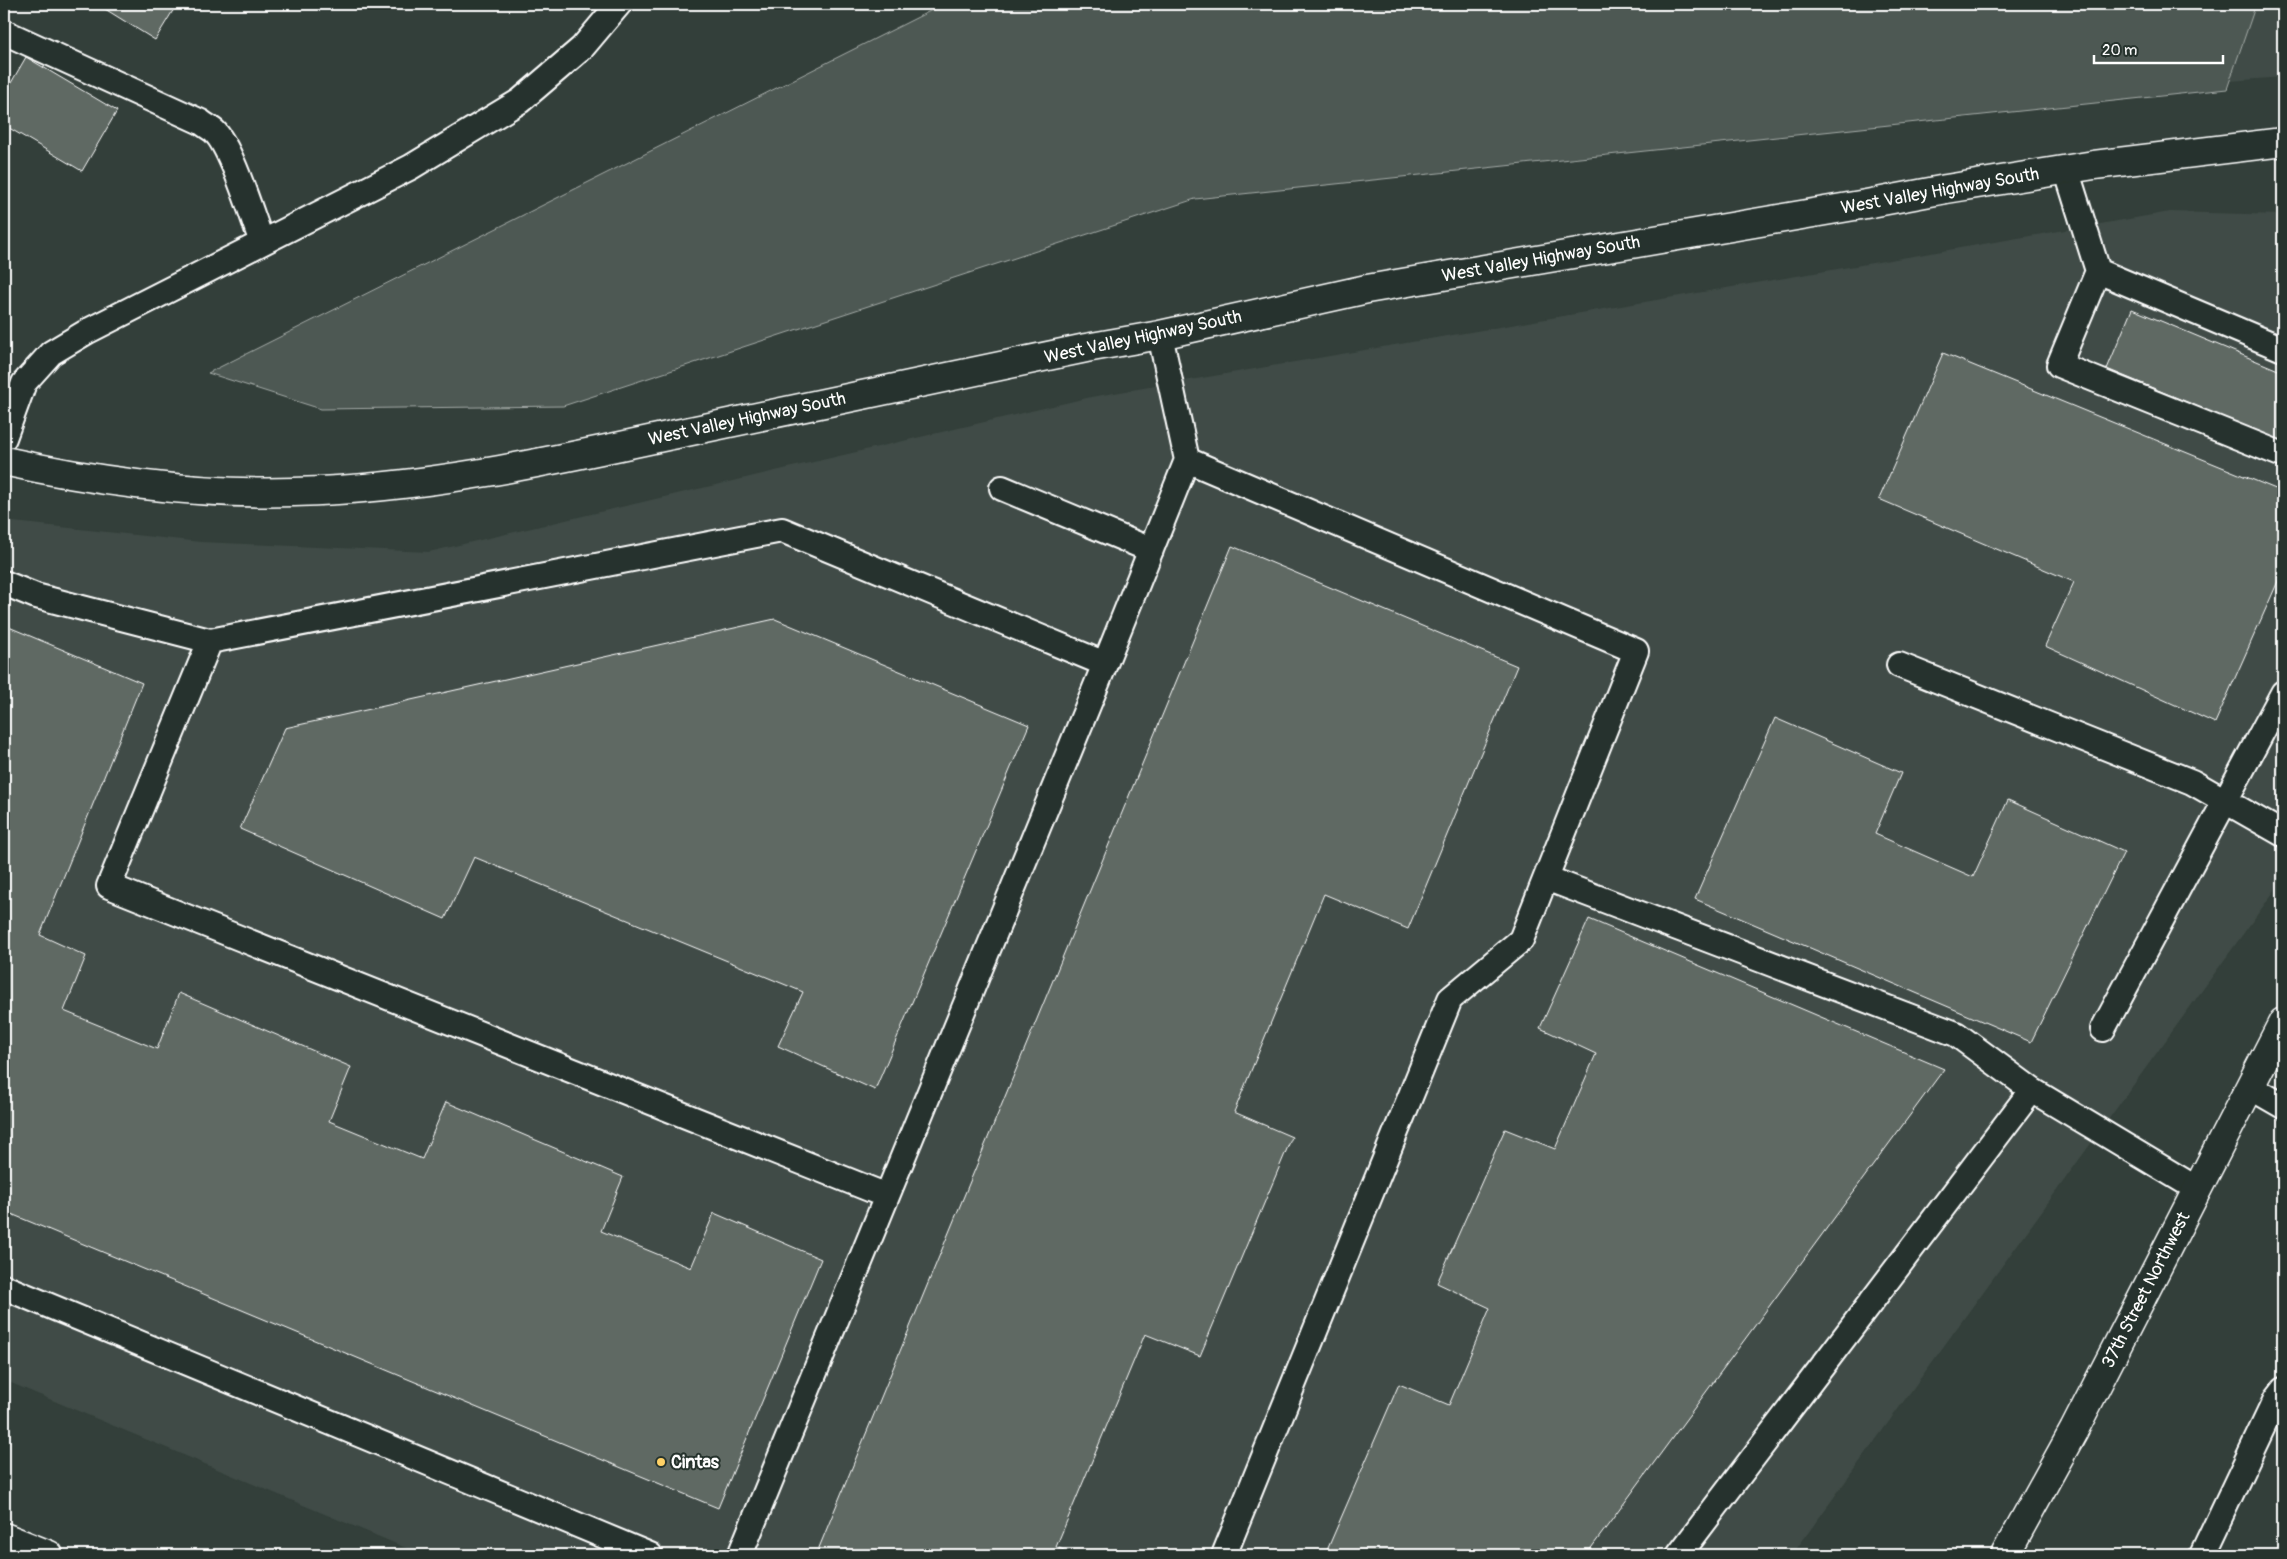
<svg xmlns="http://www.w3.org/2000/svg" width="2287" height="1559" viewBox="0 0 2287 1559" font-family="Pangolin,sans-serif">
	<style>
		.built { fill: #404c47 }
		.green { fill: #4d5853; stroke: #a6aca9 }
		.building { fill: #5f6964; stroke: #fff }
		.lines { fill: none; stroke-linecap: round; stroke-linejoin: round }
		.lane-casing { stroke: #fff; stroke-width: 28 }
		.secondary-casing { stroke: #fff; stroke-width: 31 }
		.highway-casing { stroke: #fff; stroke-width: 31 }
		.lane { stroke: #26332d; stroke-width: 24 }
		.secondary { stroke: #26332d; stroke-width: 28 }
		.highway { stroke: #26332d; stroke-width: 28 }
		.poi-dot { fill: #ffd166; stroke: #26332d; stroke-width: 2 }
		.labels { text-anchor: middle; dominant-baseline: central; stroke-width: 4; stroke-linejoin: round; paint-order: stroke }
		.street-label { font-size: 18px; fill: #fff; stroke: #26332d }
		.poi-label { font-size: 18px; font-weight: bold; fill: #fff; stroke: #26332d; text-anchor: start }
	</style>
	<rect width="100%" height="100%" fill="#333f3a"/>
	<filter id="ink" filterUnits="userSpaceOnUse"><feTurbulence type="fractalNoise" baseFrequency=".02" numOctaves="2"/><feDisplacementMap in="SourceGraphic" scale="10" xChannelSelector="R" yChannelSelector="G"/><feConvolveMatrix kernelMatrix="1 2 1 2 8 2 1 2 1" color-interpolation-filters="sRGB"/></filter>
	<g filter="url(#ink)">
		<path class="built" d="M2256,4h27v73l-54,4z
			M2170,212l113,3v656l-8,19 -483,665h-1369l-419,-175v-859l196,21 229,10 662,-155z"/>
		<path class="green" d="M944,4h1312l-29,85 -1032,110 -632,207 -242,3 -113,-36z"/>
		<path class="building" d="M97,4h80l-22,36z
			M26,57l91,54 -35,60 -78,-46v-30z
			M2132,309l151,63v70l-176,-73z
			M1943,353l340,139v78l-68,153 -170,-77 29,-64 -195,-83z
			M1232,546l285,120 -109,263 -84,-35 -90,218 58,25 -92,219 -55,-22 -89,213 21,8h-261z
			M775,619l254,106 -154,365 -97,-44 25,-54 -329,-135 -29,62 -205,-90 45,-101z
			M4,625l138,58 -102,252 46,21 -22,55 93,38 22,-56 172,74 -22,54 93,38 24,-57 177,75 -22,54 90,37 23,-55 107,46 -103,249 -714,-297z
			M1775,718l126,55 -26,61 98,43 35,-77 116,52 -93,190 -336,-143z
			M1589,919l355,150 -358,486h-261l74,-171 50,21 41,-97 -53,-25 68,-154 50,20 41,-95 -56,-26z"/>
		<g class="lines">
			<defs>
				<path id="lane" d="M4,32l197,90c4,3 9,6 13,9 18,17 38,86 48,111
					M2066,169l32,102 185,78
					M2098,271l-39,94 224,90
					M4,438l20,-55 27,-30 37,-22 323,-164 109,-66 62,-53 37,-44
					M1187,460l449,191 -115,289 -71,59 -226,556
					M1002,488l149,62
					M4,583l32,13 174,45 572,-111 323,134 -365,891
					M210,641l-101,245 778,310
					M1105,664l82,-204 -27,-125
					M1899,665l293,117 91,52
					M1546,878l410,156 76,56
					M2103,1029l180,-336
					M2250,1087l33,19
					M4,1287l646,268
					M1679,1555l353,-465 165,99
					M2202,1555l74,-156 7,-9"/>
				<path id="secondary" d="M4,461c95,21 192,34 290,31 133,-3 262,-32 392,-60 133,-28 267,-56 400,-84l74,-13 207,-46 499,-85 80,-15 148,-24 189,-23
					M2005,1555l69,-125 209,-408"/>
				<path id="highway" d="M4,1537l45,18"/>
			</defs>
			<use href="#lane" class="lane-casing"/>
			<use href="#secondary" class="secondary-casing"/>
			<use href="#highway" class="highway-casing"/>
			<use href="#lane" class="lane"/>
			<use href="#secondary" class="secondary"/>
			<use href="#highway" class="highway"/>
		</g>
	</g>
	<circle class="poi-dot" cx="661" cy="1462" r="5"/>
	<g class="labels">
		<g class="street-label">
			<text transform="translate(1940 191) rotate(-10)">West Valley Highway South</text>
			<text transform="translate(1541 259) rotate(-10)">West Valley Highway South</text>
			<text transform="translate(1143 337) rotate(-12)">West Valley Highway South</text>
			<text transform="translate(747 419) rotate(-12)">West Valley Highway South</text>
			<text transform="translate(2146 1290) rotate(-63)">37th Street Northwest</text>
		</g>
		<g class="poi-label">
			<text x="671" y="1462">Cintas</text>
		</g>
	</g>
	<rect width="2287" height="1559" fill="none" stroke="#26332d" stroke-width="20"/>
	<rect x="10" y="10" width="2267" height="1539" fill="none" stroke="#fff" stroke-width="2" filter="url(#ink)"/>
	<path d="M2094 55v8h129v-8" fill="none" stroke="#ffffff" stroke-width="2.5"/>
	<text x="2102" y="55" font-size="15" fill="#ffffff" stroke="#26332d" stroke-width="4" paint-order="stroke">20 m</text>
</svg>
